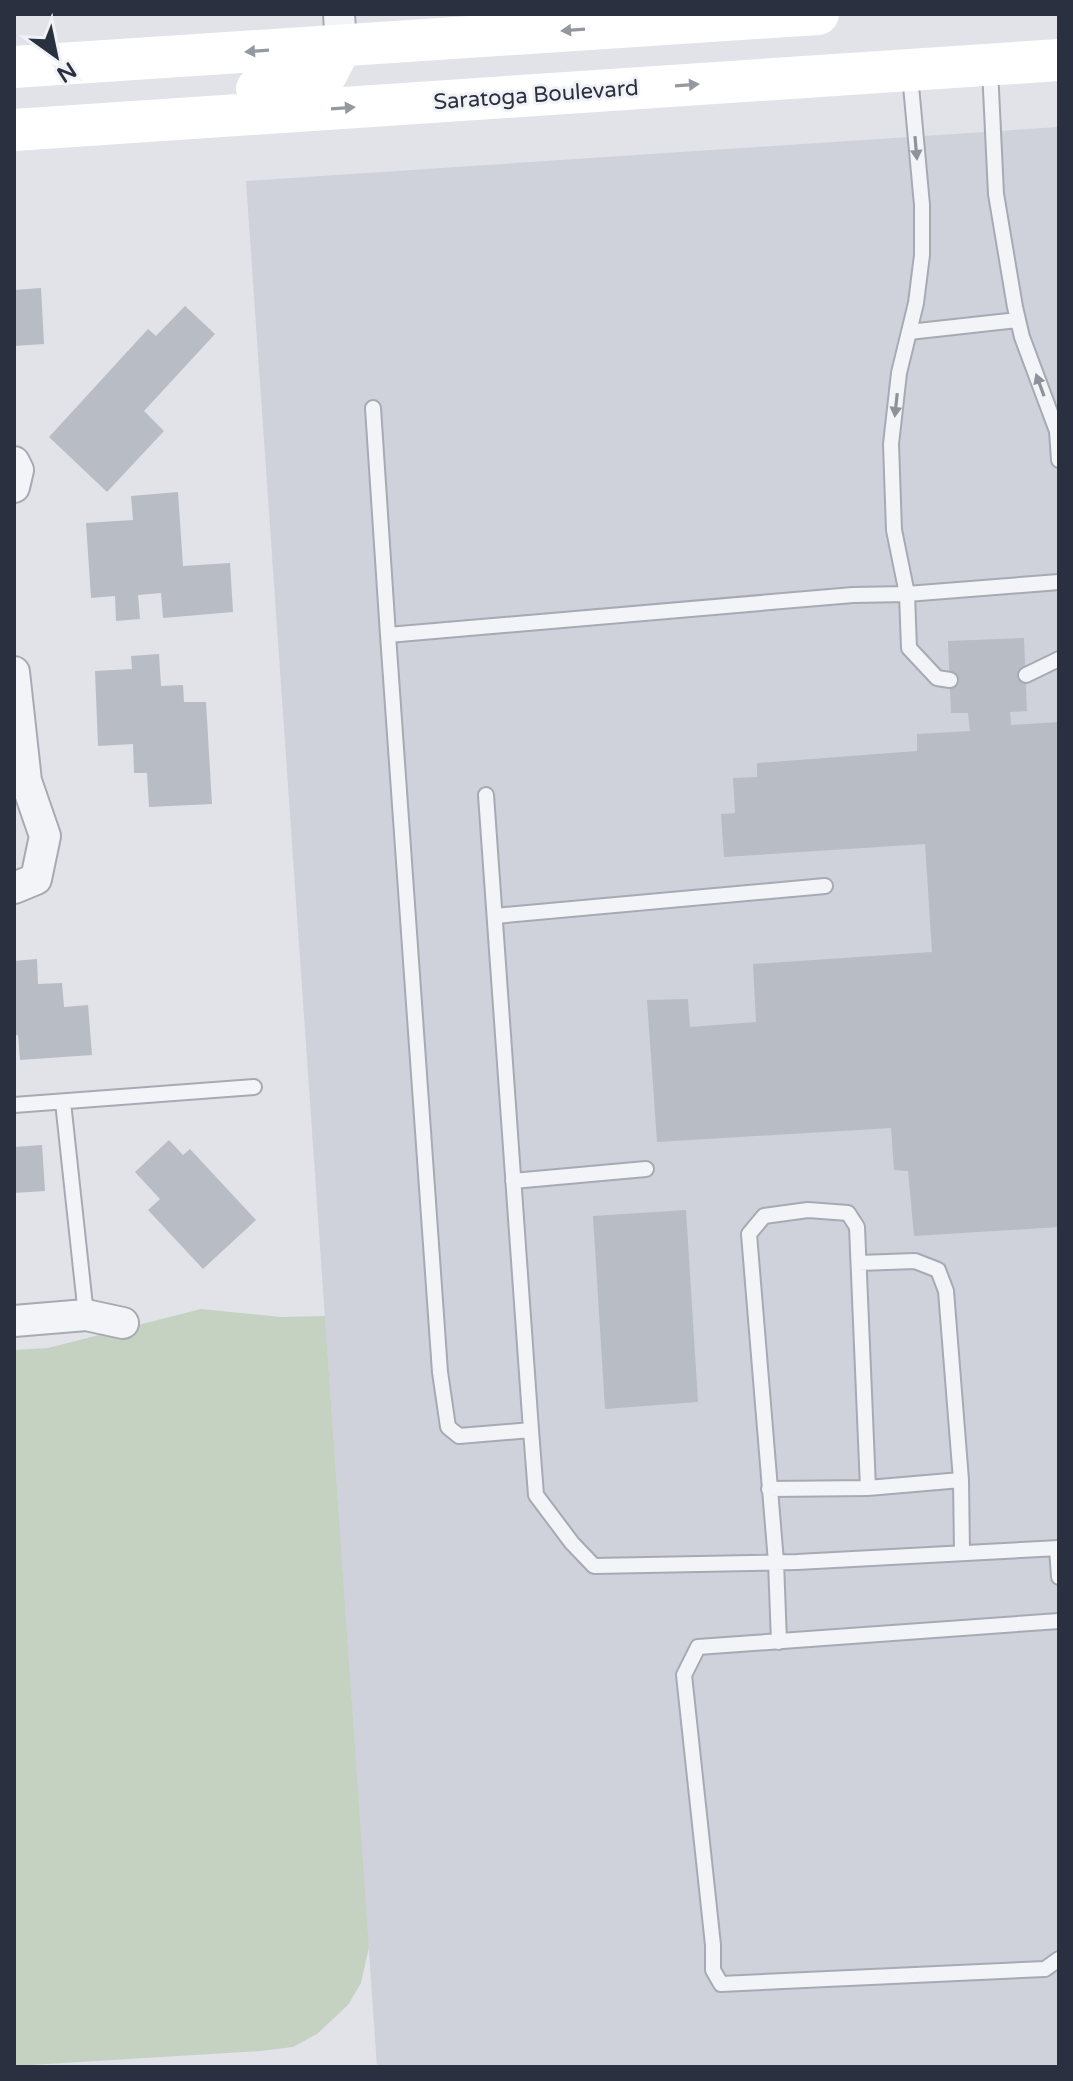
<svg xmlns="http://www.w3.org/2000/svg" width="1073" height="2081" viewBox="0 0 1073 2081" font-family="'Varela Round',sans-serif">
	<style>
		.built { fill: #cfd2da }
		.green { fill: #c5d2c2 }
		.building { fill: #b8bcc5 }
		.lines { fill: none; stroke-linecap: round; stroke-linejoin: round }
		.service-casing { stroke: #a6aab3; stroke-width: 18 }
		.minor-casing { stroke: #a6aab3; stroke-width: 34 }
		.service { stroke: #f3f4f7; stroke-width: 14 }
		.minor { stroke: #f3f4f7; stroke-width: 30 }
		.secondary { stroke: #fff; stroke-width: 42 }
		.oneway { fill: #94989f }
		.oneway2 { fill: #8e929b }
		.labels { text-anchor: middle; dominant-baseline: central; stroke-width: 6; stroke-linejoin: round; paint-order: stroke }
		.street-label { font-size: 22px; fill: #2a303f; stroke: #f0f2f6 }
	</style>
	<rect width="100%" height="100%" fill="#e1e3e9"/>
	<path class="built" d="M1059,127v1940h-682l-131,-1886z"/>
	<path class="green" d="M201,1309l80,8 44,-1 44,631 -8,36 -13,22 -31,29 -24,13 -32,4 -247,15v-716l34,-2z"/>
	<path class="building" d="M41,288l3,56 -30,2v-56z
		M185,306l30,28 -71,77 20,20 -57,61 -58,-55 99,-108 8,7z
		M178,492l5,74 47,-3 3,49 -70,6 -2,-25 -23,2 2,24 -24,2 -1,-25 -24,2 -5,-75 47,-3 -2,-24z
		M1024,638l3,73 -17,1 1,13 48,-3v505l-145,9 -6,-65 -14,-1 -3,-42 -234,14 -10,-142 41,-1 2,28 66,-5 -3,-58 179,-12 -7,-108 -201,13 -3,-43 14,-1 -2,-35 24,-1v-14l160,-12v-17l53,-3 -2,-18h-17l-3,-72z
		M159,654l2,32 22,-1 1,17h22l6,102 -63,3 -2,-34h-13l-1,-29 -35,2 -3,-75 37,-2 -1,-13z
		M37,959l1,25 24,-1 2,24 24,-2 4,50 -72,5 -2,-25 -4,1v-75z
		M169,1140l14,15 7,-6 66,71 -53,49 -55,-59 12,-11 -25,-27z
		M42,1145l3,46 -31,2v-46z
		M686,1210l12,192 -93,7 -12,-193z"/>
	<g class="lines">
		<defs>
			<path id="service" d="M990,69l6,125 19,113 7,30 35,94 2,29
				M910,75l12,130v50l-6,48 -17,70 -8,71 3,86 13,64 2,54 28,30 13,2
				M909,332l109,-12
				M373,408l15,227
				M1059,582l-152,12 -54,1 -465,40 52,737 8,55 11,9 72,-6 5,65 36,48 22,23 203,-4 262,-14
				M1026,675l33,-16
				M486,795l45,635
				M495,916l330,-30
				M63,1102l23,213
				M14,1105l240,-18
				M513,1181l133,-12
				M859,1263l56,-2 23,9 8,21 15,189
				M769,1489l99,-1
				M1057,1548l2,29
				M1059,1621l-361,26 -14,28 29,270v25l8,14 324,-15 14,-10
				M779,1642l-3,-80 -27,-328 15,-18 44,-6 40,3 9,14 11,261 93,-8 1,73"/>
			<path id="minor" d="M339,14l2,32
				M14,462l4,8 -4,17
				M14,672l12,109 19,55 -9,43 -22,9
				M14,1321l72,-6 37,8"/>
		</defs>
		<use href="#service" class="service-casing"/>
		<use href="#minor" class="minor-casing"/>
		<use href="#service" class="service"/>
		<use href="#minor" class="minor"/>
		<path class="secondary" d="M14,67l804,-53
			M257,89l44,-6 24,-7 16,-30
			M14,130l1045,-70"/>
	</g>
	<defs><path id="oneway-solid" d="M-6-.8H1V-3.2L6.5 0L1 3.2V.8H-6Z" transform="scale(2)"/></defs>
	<g class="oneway">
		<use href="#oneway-solid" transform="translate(573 30) rotate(176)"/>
		<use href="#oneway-solid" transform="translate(257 51) rotate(176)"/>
		<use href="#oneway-solid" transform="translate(687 85) rotate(-4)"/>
		<use href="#oneway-solid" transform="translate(343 108) rotate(-4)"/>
	</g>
	<g class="oneway2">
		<use href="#oneway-solid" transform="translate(916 148) rotate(85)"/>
		<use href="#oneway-solid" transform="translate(1040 385) rotate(-110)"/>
		<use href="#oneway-solid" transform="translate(896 405) rotate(96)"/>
	</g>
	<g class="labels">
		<g class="street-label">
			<text transform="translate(536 95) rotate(-4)">Saratoga Boulevard</text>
		</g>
	</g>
	<rect width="1073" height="2081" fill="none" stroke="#2a303f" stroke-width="32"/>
	<g transform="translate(56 56) rotate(147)" stroke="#f0f2f6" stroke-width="6" paint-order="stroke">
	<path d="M0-6L14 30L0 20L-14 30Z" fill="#2a303f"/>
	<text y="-12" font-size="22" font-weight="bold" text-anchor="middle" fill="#2a303f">N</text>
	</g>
</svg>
